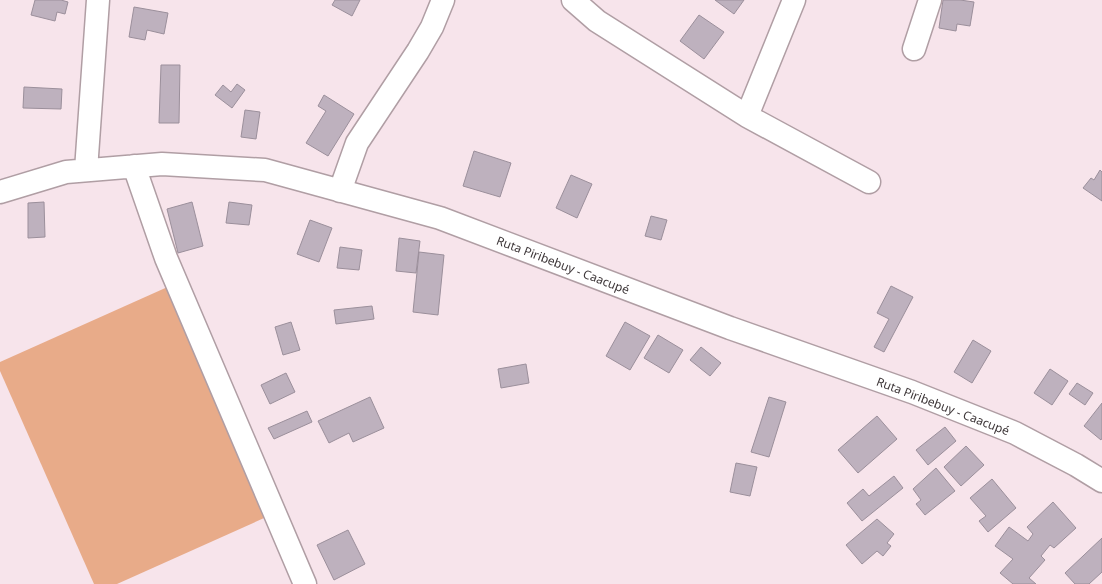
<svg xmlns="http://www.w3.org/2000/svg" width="1102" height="584" viewBox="0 0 1102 584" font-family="'Noto Sans',sans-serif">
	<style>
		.green { fill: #e8ab89 }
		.building { fill: #beb1be; stroke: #9b8f9b }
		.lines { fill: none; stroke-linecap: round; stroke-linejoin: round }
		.minor-casing { stroke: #b09ea4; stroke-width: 25 }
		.minor { stroke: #fff; stroke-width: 22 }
		.labels { text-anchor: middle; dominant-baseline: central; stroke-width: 4; stroke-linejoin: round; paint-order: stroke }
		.street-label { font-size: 12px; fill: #3e3739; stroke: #fff }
	</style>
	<rect width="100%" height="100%" fill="#f7e4eb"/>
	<path class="green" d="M172,285l101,229 -156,70h-23l-94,-213v-9z"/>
	<path class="building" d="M35,0h26l7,2 -3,12 -8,-2 -2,9 -24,-6z
		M335,0h25l-8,16 -20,-11z
		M715,0h29l-10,14z
		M943,0h17l14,2 -4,24 -13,-2 -1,7 -17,-3z
		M134,7l34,6 -4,21 -17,-4 -2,10 -16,-3z
		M699,15l25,17 -20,27 -24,-18z
		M161,65h19l-1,58h-20z
		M237,84l8,6 -13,18 -17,-13 8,-10 8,7z
		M24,87l38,2 -1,20 -38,-1z
		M324,95l30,19 -26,42 -22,-13 20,-32 -8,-5z
		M245,110l15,2 -4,27 -15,-2z
		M474,151l37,12 -11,34 -37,-11z
		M1100,170l2,2v29l-19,-13 8,-10 3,2z
		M571,175l21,9 -15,34 -21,-10z
		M44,202l1,35 -17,1v-35z
		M192,202l11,44 -25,7 -11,-44z
		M229,202l23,3 -3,20 -23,-2z
		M651,216l16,4 -6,20 -16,-4z
		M310,220l22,8 -13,34 -22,-8z
		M399,238l21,3 -4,32 -20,-2z
		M340,247l22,3 -3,20 -22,-2z
		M419,252l25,3 -6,60 -25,-3z
		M891,286l22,11 -29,55 -10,-5 15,-28 -12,-6z
		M372,306l2,13 -38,5 -2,-14z
		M291,322l9,28 -17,5 -8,-28z
		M625,322l25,14 -20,34 -24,-14z
		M658,335l25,15 -14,23 -25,-15z
		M973,340l18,11 -19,32 -18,-11z
		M701,347l20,16 -11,13 -20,-16z
		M526,364l3,19 -28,5 -3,-19z
		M1050,369l18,12 -16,24 -18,-12z
		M286,373l9,19 -25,12 -9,-19z
		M1077,383l16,10 -8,12 -16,-11z
		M370,397l14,31 -31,14 -4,-9 -20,10 -11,-22z
		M769,397l17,5 -17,55 -18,-5z
		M1102,403v35l-1,2 -17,-14z
		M307,411l5,11 -38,17 -6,-11z
		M877,416l20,23 -39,34 -20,-23z
		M945,427l11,14 -28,24 -12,-15z
		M966,446l18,19 -23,21 -17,-19z
		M736,463l21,4 -7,29 -20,-4z
		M936,468l19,23 -30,24 -9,-11 5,-4 -8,-11z
		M894,476l9,12 -41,33 -15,-18 16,-14 6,7z
		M992,479l24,29 -28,24 -9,-11 7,-5 -16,-18z
		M1053,502l23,26 -22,20 -4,-3 -9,11 4,4 -16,18 7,6h-23l-13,-11 13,-14 -18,-13 14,-19 19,14 5,-7 -6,-7z
		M877,519l17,15 -7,9 4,3 -8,10 -6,-5 -15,13 -16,-19z
		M348,530l17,34 -31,16 -17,-35z
		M1102,538v34l-13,12h-14l-10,-11z"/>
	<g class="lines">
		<defs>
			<path id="minor" d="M573,0l24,21 150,95 122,66
				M914,49l16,-49
				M747,116l47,-116
				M134,166l32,92 139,326
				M86,170l12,-170
				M340,191l17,-48 61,-92 14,-24 11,-27
				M0,192l66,-20 96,-8 103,6 175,48 290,110 182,64 103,41 61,32 26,16"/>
		</defs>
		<use href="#minor" class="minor-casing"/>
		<use href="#minor" class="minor"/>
	</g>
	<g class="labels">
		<g class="street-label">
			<text transform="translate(563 265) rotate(21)">Ruta Piribebuy - Caacupé</text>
			<text transform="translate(943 406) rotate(21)">Ruta Piribebuy - Caacupé</text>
		</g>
	</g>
</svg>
